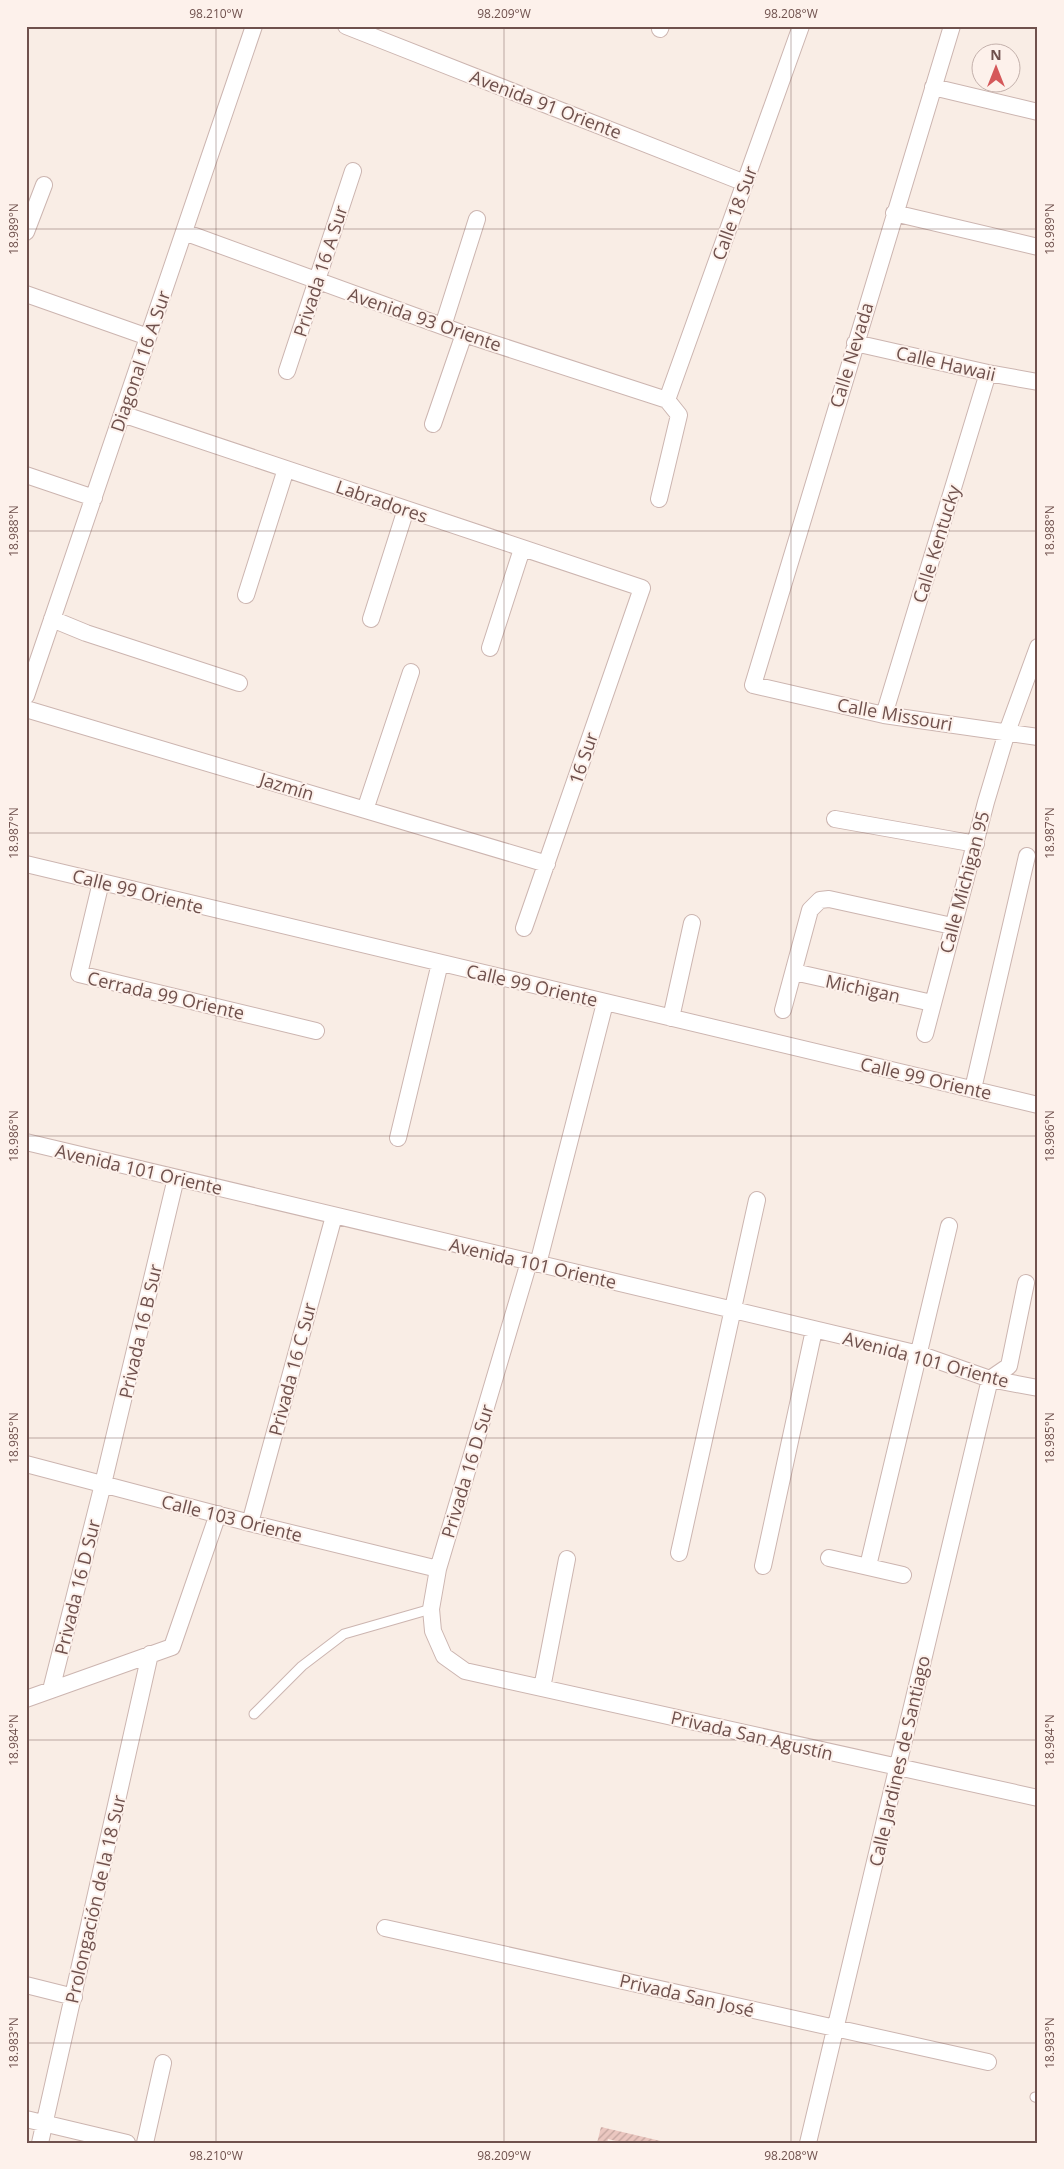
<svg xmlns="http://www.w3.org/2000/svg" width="1064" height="2169" viewBox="0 0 1064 2169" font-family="'Open Sans',sans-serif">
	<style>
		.building { fill: url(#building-hatch) }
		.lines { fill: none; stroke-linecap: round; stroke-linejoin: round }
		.lane-casing { stroke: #ccb5b0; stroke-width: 11 }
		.street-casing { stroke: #ccb5b0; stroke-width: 18 }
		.lane { stroke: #fff; stroke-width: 9 }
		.street { stroke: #fff; stroke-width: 16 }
		.ticks { fill: none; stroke: #6f514d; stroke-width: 1; stroke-opacity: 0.45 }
		.labels { text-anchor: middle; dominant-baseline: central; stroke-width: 4; stroke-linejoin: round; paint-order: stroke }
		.street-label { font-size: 18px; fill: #6f514d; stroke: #fdf1eb }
		.neatline { fill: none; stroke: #6f514d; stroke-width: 2 }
		.ticks-label { font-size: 12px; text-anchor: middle; fill: #6f514d }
	</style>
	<defs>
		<pattern id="building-hatch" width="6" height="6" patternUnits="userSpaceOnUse" patternTransform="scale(1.25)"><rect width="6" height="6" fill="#ebc7c0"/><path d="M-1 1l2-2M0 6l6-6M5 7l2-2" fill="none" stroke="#c3a49e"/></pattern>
	</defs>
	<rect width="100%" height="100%" fill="#f9ede5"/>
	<path class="building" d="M601,2127l64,15v1h-41l-16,-4 -1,4h-10z"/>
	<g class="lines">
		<defs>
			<path id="lane" d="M254,1714l48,-48 42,-32 87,-25
				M1035,2097l3,1"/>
			<path id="street" d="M346,26l399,157
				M952,26l-199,659 131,30 154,22
				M660,29l1,-3
				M933,87l105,25
				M894,213l144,34
				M26,232l18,-47
				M184,232l280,102 203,66
				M26,294l122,43
				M443,326l34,-107
				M855,343l133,30 50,9
				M287,371l66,-200
				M667,400l134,-374
				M122,414l520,174 -118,340
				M433,424l31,-90
				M26,475l68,23
				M659,499l20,-84 -12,-15
				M246,595l40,-126
				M52,619l34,14 153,50
				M371,619l35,-110
				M490,648l32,-99
				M26,696l228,-670
				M26,709l521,155
				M884,715l104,-342
				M365,810l46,-138
				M835,819l141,25
				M26,864l1012,241
				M101,882l-22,92 237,57
				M794,972l138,31
				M783,1010l27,-100 10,-10 9,-1 123,27
				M671,1018l21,-95
				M925,1034l61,-232 21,-70 31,-85
				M973,1089l54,-233
				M398,1138l42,-175
				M26,1142l893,212 71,25 48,9
				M529,1262l-91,307 -7,40 2,22 11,25 21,15 573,127
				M538,1264l67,-261
				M990,1379l19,-13 17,-83
				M26,1464l224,59 188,46
				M250,1523l84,-307
				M679,1553l78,-353
				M829,1558l74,17
				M763,1566l51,-236
				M868,1566l81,-340
				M542,1688l25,-129
				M51,1690l52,-206 73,-306
				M26,1699l146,-52 46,-133
				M385,1928l603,134
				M26,1985l48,12
				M26,2119l101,24
				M40,2143l110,-489
				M145,2143l18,-80
				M808,2143l182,-764"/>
		</defs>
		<use href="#lane" class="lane-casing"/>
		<use href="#street" class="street-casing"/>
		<use href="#lane" class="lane"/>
		<use href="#street" class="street"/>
	</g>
	<path class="ticks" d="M216,26v2117M504,26v2117M791,26v2117M26,229h1012M26,531h1012M26,833h1012M26,1136h1012M26,1438h1012M26,1740h1012M26,2043h1012"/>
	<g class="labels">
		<g class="street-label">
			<text transform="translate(546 104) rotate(21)">Avenida 91 Oriente</text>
			<text transform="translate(734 213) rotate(-70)">Calle 18 Sur</text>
			<text transform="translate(320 271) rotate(-72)">Privada 16 A Sur</text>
			<text transform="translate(425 319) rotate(19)">Avenida 93 Oriente</text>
			<text transform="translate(851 355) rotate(-73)">Calle Nevada</text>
			<text transform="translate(140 361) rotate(-71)">Diagonal 16 A Sur</text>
			<text transform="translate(946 363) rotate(13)">Calle Hawaii</text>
			<text transform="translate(382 501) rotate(19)">Labradores</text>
			<text transform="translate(936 544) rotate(-73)">Calle Kentucky</text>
			<text transform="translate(895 714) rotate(10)">Calle Missouri</text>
			<text transform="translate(583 758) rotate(-71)">16 Sur</text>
			<text transform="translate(287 786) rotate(17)">Jazmín</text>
			<text transform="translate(964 882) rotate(-75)">Calle Michigan 95</text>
			<text transform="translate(138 891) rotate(14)">Calle 99 Oriente</text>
			<text transform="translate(532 985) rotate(13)">Calle 99 Oriente</text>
			<text transform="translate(863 988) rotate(12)">Michigan</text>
			<text transform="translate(166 995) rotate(13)">Cerrada 99 Oriente</text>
			<text transform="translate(926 1078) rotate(13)">Calle 99 Oriente</text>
			<text transform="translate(139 1169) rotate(13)">Avenida 101 Oriente</text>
			<text transform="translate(533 1263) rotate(13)">Avenida 101 Oriente</text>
			<text transform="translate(140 1331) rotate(-77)">Privada 16 B Sur</text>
			<text transform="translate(926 1359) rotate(15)">Avenida 101 Oriente</text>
			<text transform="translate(292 1369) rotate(-75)">Privada 16 C Sur</text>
			<text transform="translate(467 1471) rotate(-73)">Privada 16 D Sur</text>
			<text transform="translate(232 1518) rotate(14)">Calle 103 Oriente</text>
			<text transform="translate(77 1587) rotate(-76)">Privada 16 D Sur</text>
			<text transform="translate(752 1735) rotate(13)">Privada San Agustín</text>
			<text transform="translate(899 1761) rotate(-77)">Calle Jardines de Santiago</text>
			<text transform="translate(95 1899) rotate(-77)">Prolongación de la 18 Sur</text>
			<text transform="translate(687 1995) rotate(13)">Privada San José</text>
		</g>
	</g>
	<rect width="1064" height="2169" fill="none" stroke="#fdf1eb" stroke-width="55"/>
	<g transform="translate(996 68)"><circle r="24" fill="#fdf1eb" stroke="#c4b1ac"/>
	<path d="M0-4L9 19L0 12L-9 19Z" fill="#d5585a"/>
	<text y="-8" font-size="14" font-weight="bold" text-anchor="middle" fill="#6f514d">N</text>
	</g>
	<rect x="28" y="28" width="1008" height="2114" class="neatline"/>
	<g class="ticks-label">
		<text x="216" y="18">98.210°W</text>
		<text x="504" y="18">98.209°W</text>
		<text x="791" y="18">98.208°W</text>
		<text transform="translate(14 229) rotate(-90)" y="4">18.989°N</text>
		<text transform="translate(1050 229) rotate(-90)" y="4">18.989°N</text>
		<text transform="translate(14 531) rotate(-90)" y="4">18.988°N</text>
		<text transform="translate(1050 531) rotate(-90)" y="4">18.988°N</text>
		<text transform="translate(14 833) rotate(-90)" y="4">18.987°N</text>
		<text transform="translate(1050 833) rotate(-90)" y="4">18.987°N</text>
		<text transform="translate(14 1136) rotate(-90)" y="4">18.986°N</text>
		<text transform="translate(1050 1136) rotate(-90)" y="4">18.986°N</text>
		<text transform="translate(14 1438) rotate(-90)" y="4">18.985°N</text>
		<text transform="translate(1050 1438) rotate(-90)" y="4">18.985°N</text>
		<text transform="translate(14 1740) rotate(-90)" y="4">18.984°N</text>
		<text transform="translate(1050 1740) rotate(-90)" y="4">18.984°N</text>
		<text transform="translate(14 2043) rotate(-90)" y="4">18.983°N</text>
		<text transform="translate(1050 2043) rotate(-90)" y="4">18.983°N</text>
		<text x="216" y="2160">98.210°W</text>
		<text x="504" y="2160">98.209°W</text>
		<text x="791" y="2160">98.208°W</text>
	</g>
</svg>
